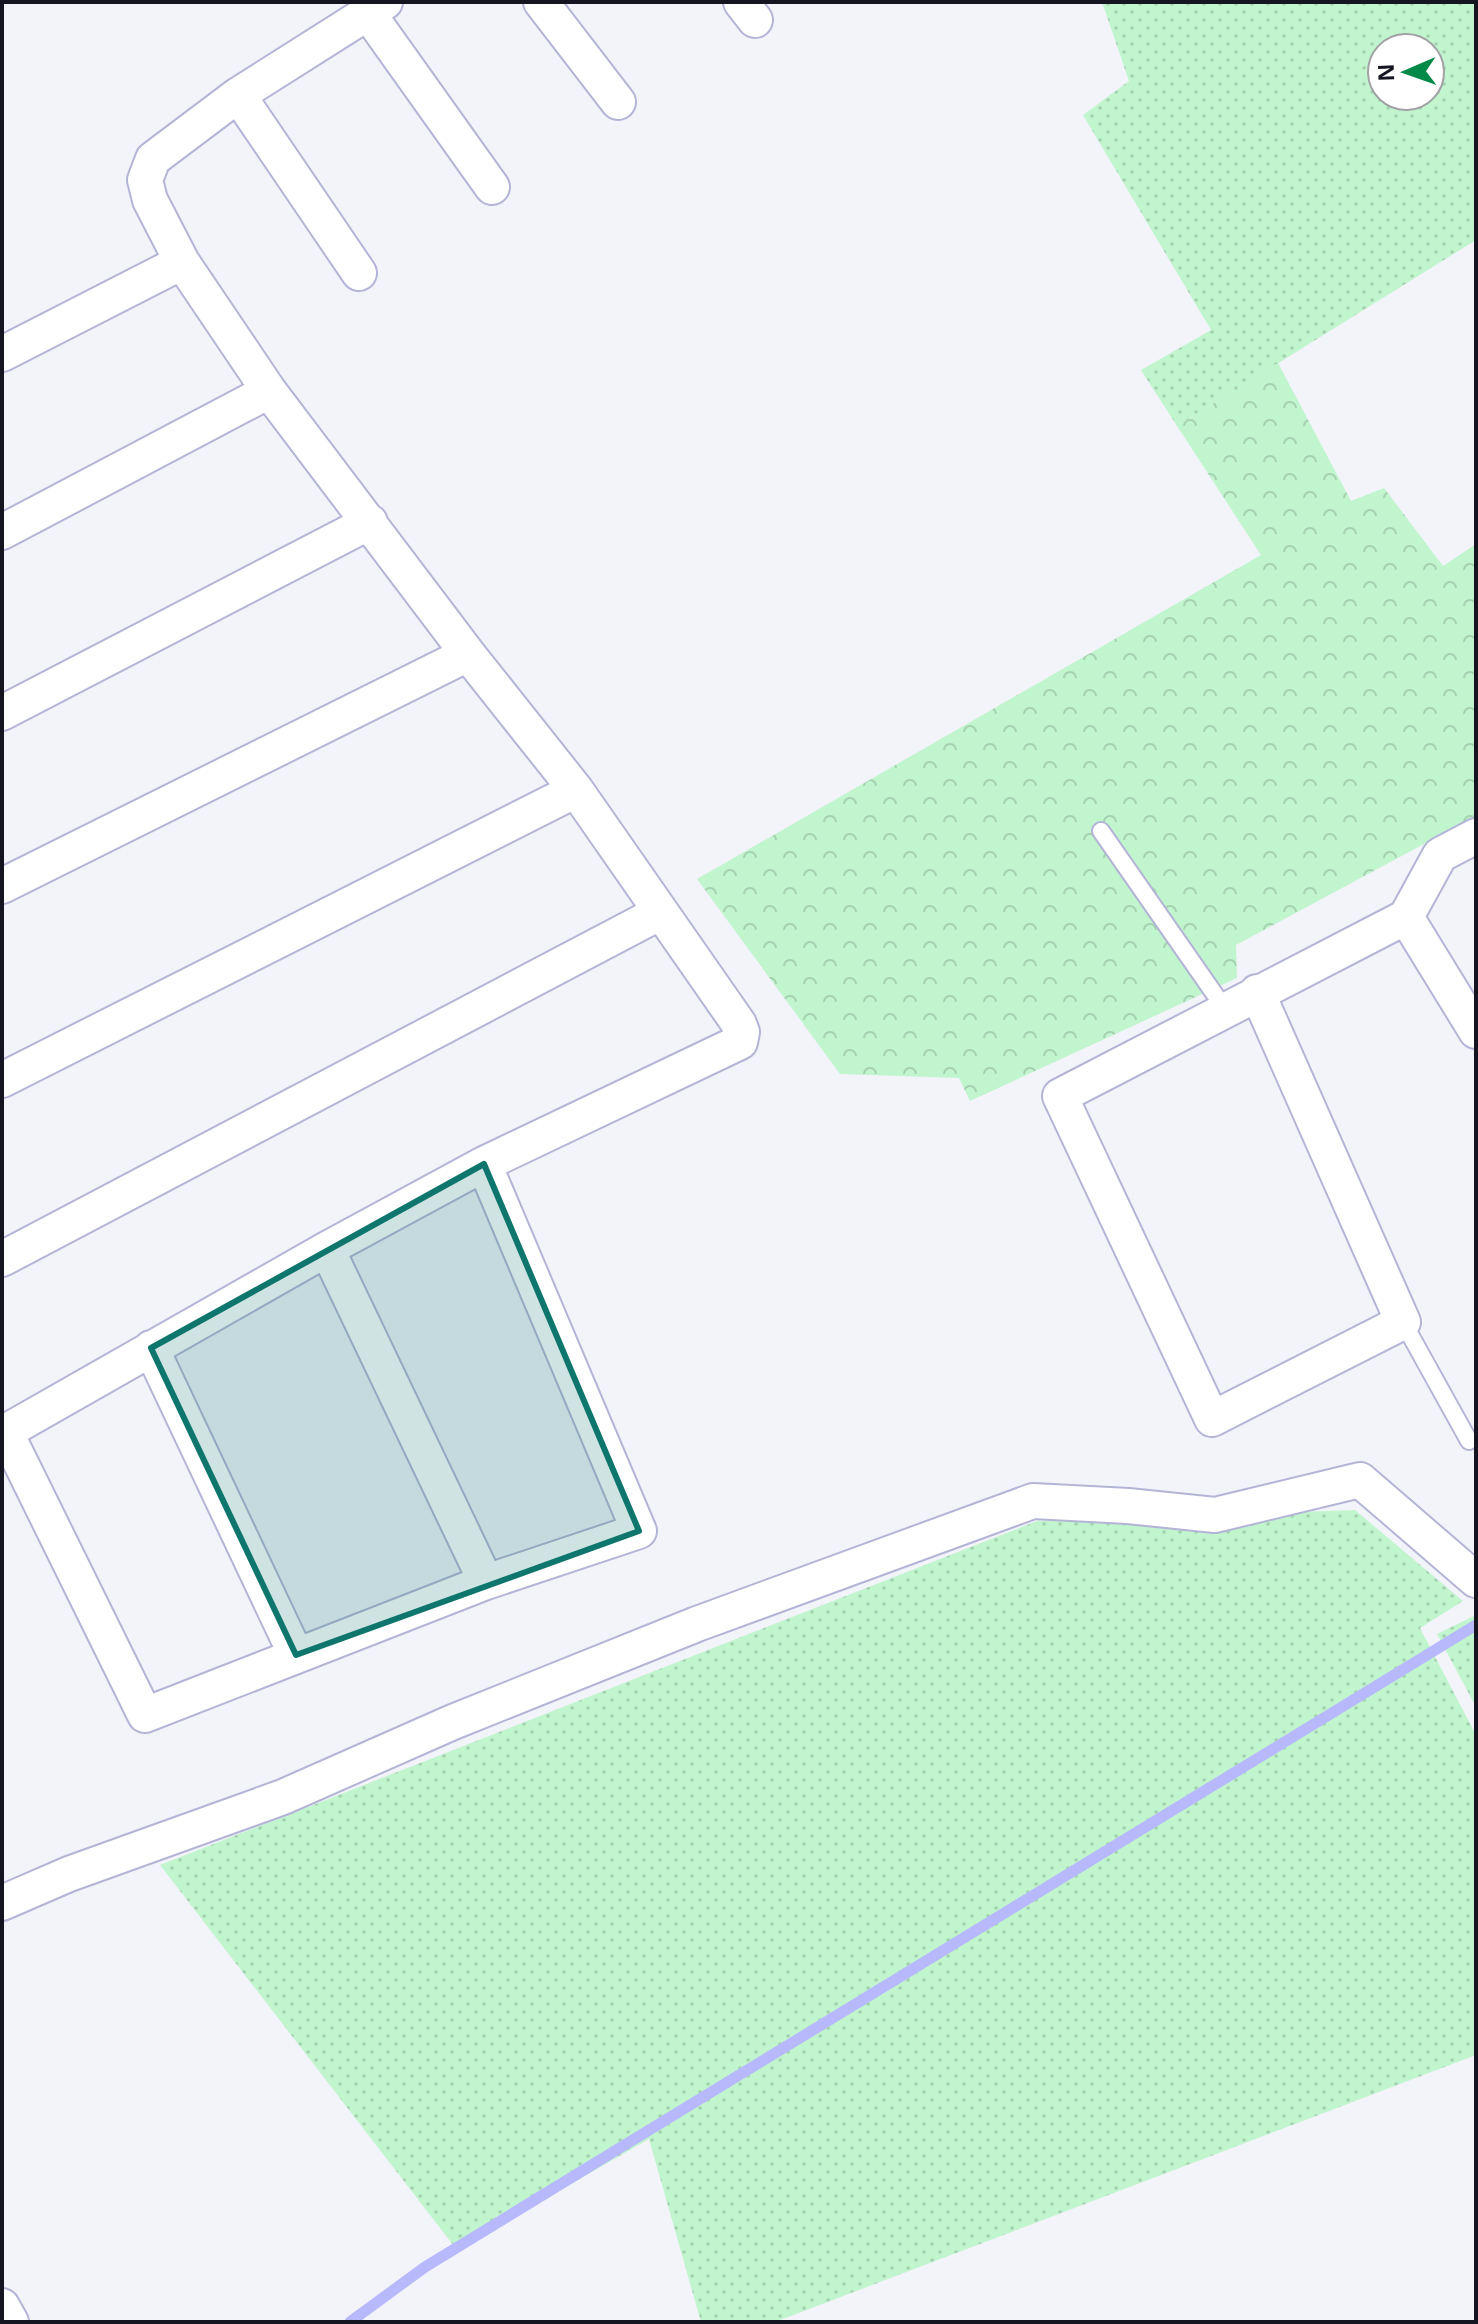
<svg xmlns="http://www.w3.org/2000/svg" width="1478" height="2324" viewBox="0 0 1478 2324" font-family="'Open Sans',sans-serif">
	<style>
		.grass { fill: url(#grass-dots); fill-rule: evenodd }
		.forest { fill: url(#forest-crowns) }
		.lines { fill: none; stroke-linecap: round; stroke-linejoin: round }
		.stream { stroke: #b8b9fc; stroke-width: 11 }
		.service-casing { stroke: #b4b5d6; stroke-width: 20 }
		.minor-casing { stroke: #b4b5d6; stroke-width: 38 }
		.service { stroke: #fff; stroke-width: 16 }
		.minor { stroke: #fff; stroke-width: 34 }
		.marked { fill: #0f766e; fill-opacity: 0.2; stroke: #0f766e; stroke-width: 6; stroke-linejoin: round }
	</style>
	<defs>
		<pattern id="grass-dots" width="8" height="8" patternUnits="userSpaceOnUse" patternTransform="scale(2)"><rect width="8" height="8" fill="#c1f5ce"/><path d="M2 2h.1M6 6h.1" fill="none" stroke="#a5d1b1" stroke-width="1.8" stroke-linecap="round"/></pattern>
		<pattern id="forest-crowns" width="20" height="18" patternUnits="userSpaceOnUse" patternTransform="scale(2)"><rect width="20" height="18" fill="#c1f5ce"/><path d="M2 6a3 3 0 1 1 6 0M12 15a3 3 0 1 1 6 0" fill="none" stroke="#a5d1b1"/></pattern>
	</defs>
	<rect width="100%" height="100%" fill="#f3f3fa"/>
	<path class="grass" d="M1102,2h374v238l-299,186 -36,-56 70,-40 -128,-215 46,-34zM1382,48h48v48h-48z
		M1355,1510l108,91 -43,27 56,107v320l-701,267h-74l-52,-183 -192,111 -297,-385 877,-344z
		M1476,1615v92l-39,-73z"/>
	<path class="forest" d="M1278,363l73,138 33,-13 59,78 33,-22v272l-240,129 1,33 -267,123 -11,-23 -119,-4 -143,-195 564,-324 -84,-129z"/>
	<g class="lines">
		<path class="stream" d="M350,2322l75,-55 1051,-642"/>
		<defs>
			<path id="service" d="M1101,831l124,178
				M1403,1322l66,119"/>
			<path id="minor" d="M541,2l77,100
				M741,2l14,18
				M368,13l124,174
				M238,95l121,178
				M2,354l180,-92
				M2,532l267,-141
				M2,713l368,-191
				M2,886l466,-232
				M1406,917l70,114
				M1257,992l146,330 -191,97 -152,-323 346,-179 34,-62 36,-19
				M2,1080l574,-290
				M327,1249l159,333
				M2,1259l659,-347
				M151,1348l145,307
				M6,1433l139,282 341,-133 153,-51 -155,-367
				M2,1434l325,-185 157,-85 256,-122 2,-10 -3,-8 -163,-234 -108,-136 -199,-263 -87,-129 -32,-62 -5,-20 8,-21 85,-64 147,-93
				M2,1903l67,-29 214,-77 170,-75 244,-98 336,-123 95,5 87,9 145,-35 116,100
				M2,2306l9,16"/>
		</defs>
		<use href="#service" class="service-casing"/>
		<use href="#minor" class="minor-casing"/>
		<use href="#service" class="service"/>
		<use href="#minor" class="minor"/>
	</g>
	<path class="marked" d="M484,1164l155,367 -343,124 -145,-307z"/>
	<rect width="1478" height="2324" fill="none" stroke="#151521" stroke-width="8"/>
	<g transform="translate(1406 72) rotate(268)"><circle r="38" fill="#ffffff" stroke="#a1a1a6" stroke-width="2"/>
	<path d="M0-6L14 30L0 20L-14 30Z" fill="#018a47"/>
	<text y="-12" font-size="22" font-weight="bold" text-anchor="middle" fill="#151521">N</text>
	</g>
</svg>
